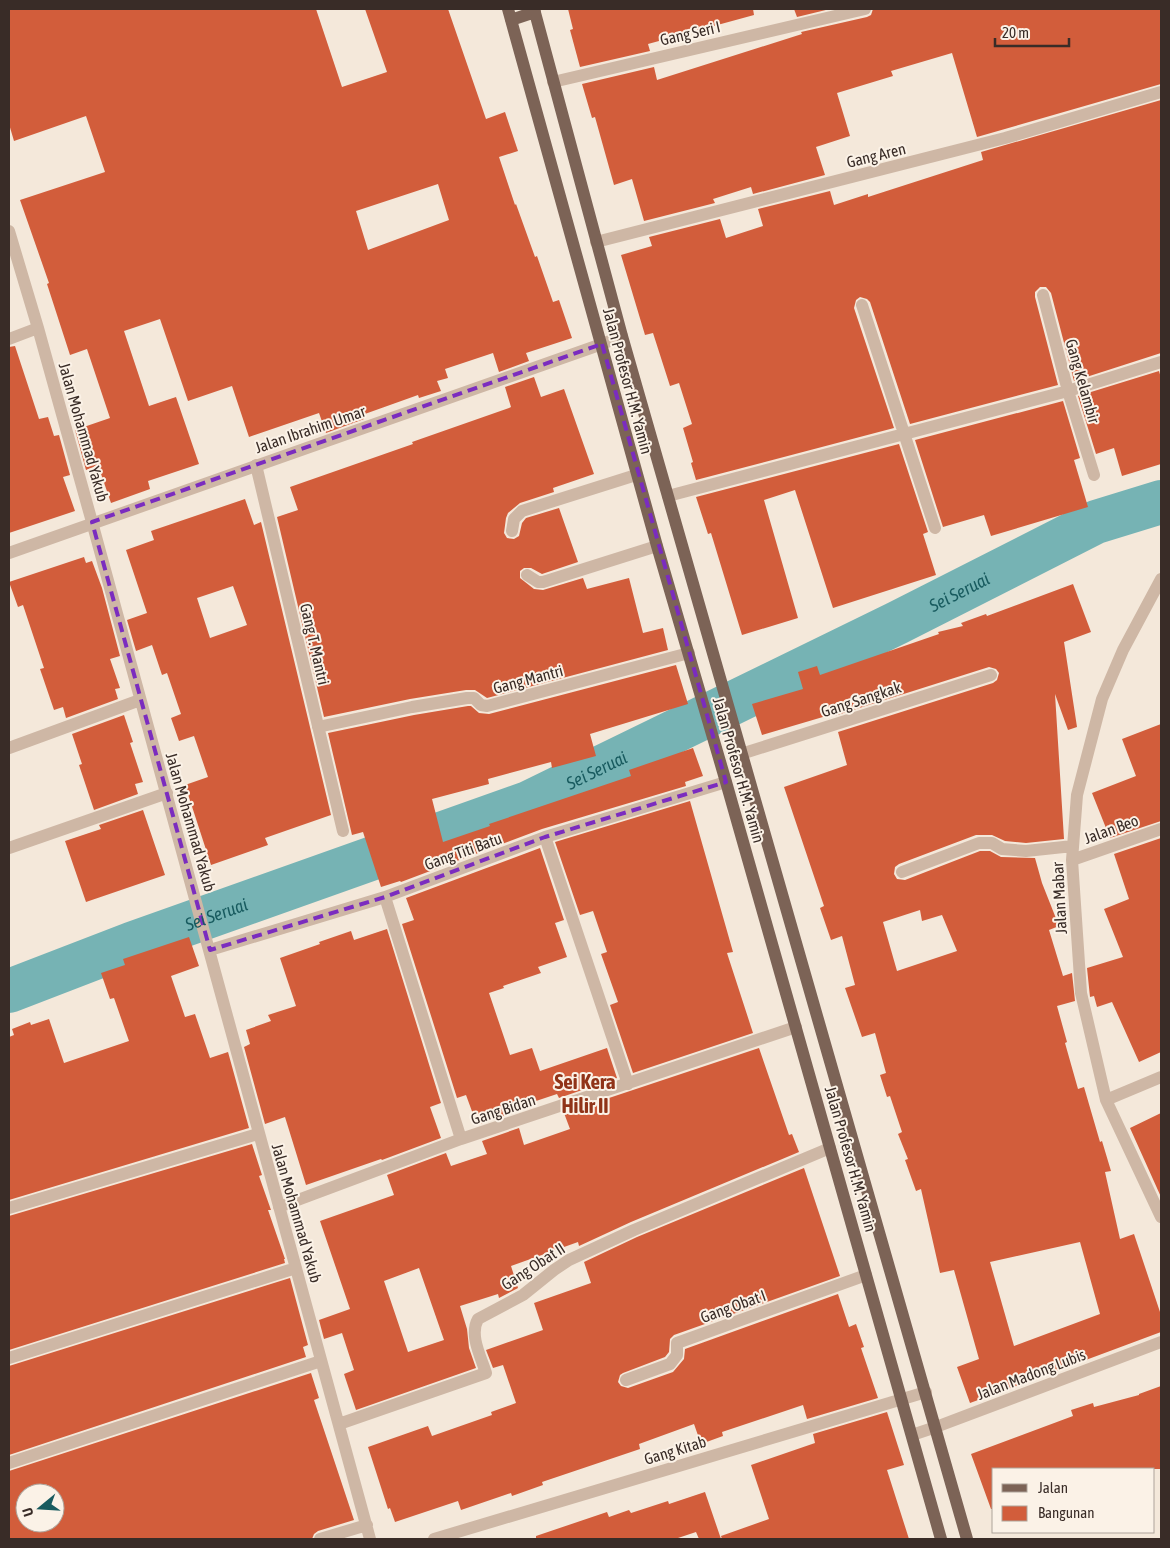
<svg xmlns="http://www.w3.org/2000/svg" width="1170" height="1548" viewBox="0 0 1170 1548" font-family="'Asap Condensed',sans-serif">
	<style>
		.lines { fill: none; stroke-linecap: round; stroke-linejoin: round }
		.river { stroke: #76b3b4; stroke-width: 44 }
		.building { fill: #d25d3b; fill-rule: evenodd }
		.service { stroke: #ceb7a5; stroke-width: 12 }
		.minor { stroke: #ceb7a5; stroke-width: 12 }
		.tertiary { stroke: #ceb7a5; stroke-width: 12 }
		.primary { stroke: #7c6356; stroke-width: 12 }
		.marked { fill: none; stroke: #7b2cbf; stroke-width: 4; stroke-dasharray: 10 6; stroke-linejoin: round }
		.labels { text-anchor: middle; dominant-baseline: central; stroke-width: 4; stroke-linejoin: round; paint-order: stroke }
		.street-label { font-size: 16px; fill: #392c27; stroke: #fbf2e7 }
		.water-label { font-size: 18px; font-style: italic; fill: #185b5f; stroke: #fbf2e7 }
		.district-label { font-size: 21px; font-weight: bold; fill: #903318; stroke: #fbf2e7 }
	</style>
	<rect width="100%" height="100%" fill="#f4e8da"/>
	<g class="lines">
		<path class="river" id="s1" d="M9,991l122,-47 397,-141 369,-180 199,-101 65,-20"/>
	</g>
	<path class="building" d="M9,9h307l26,78 45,-15 -22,-63h83l38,110 19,-7 13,39 -19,6 16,48 1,-1 19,53 2,-1 16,46 6,-2 13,38 -46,15 3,8 -30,11 -6,-19 -48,16 3,9 -11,3 4,10 -22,7 -1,-3 -56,20 2,4 -38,14 -7,-20 -70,24 -17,-51 -44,15 -28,-82 -36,12 25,75 27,-9 23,67 -51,17 2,8 -39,14 -13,-38 -12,5 -11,-40 35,-12 -23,-69 -17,6 -23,-71 2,-1 -29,-83 85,-28 -19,-56 -72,25 -5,-17zM438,184l11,36 -81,30 -12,-39z
		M568,9h185l1,6 -106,29 2,7 -70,16 -10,-37 3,-1z
		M794,9h36l-33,8z
		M873,9h288v75l-184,53 -25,-84 -61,18 2,5 -56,17 13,43 -34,11 9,28 -72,19 -2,-7 -38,12 2,4 -71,18 -12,-42 -18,6 -19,-68 -3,1 -10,-34 72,-17 3,13 145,-46 -1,-2 66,-15 4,-2z
		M1161,100v253l-87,28 -23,-88 -5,-6h-6l-5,5v5l23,88 -148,39 -40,-122 -3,-3 -7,-2 -4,3 -2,8 40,120 -198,52 -5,-17 2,-1 -10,-34 9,-4 -13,-41 -9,3 -17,-53 -8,2 -24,-80 31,-9 -3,-9 71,-18 6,19 37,-12 -5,-17 72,-18 4,14 34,-11v3l115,-37 -2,-8z
		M15,346l24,73 9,-2 6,19 5,-1 11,40 -7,2 12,34 -66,22v-186z
		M1159,371l2,7v86l-39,12 -8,-28 -18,6 -18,-58z
		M534,377l7,20 23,-8 30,85 -41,14 1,4 -34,11 -12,10 -2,5 -2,15 3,5 7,1 5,-3 3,-13 4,-5 33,-10 19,54 -36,12 -11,-6h-7l-4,3v7l14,11 9,1 40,-12 4,11 42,-11 14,55 20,-5 5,22 -181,48 -12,-8h-9l-56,9 -86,18 -47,-200 21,-7 -8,-23 123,-43 -1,-2 97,-34 2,-1 -6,-20z
		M1063,401l17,57 -6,2 14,47 -97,29 -7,-21 -41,12 -28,-87z
		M899,444l29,88 -5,2 13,41 -103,33 -38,-118 -31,10 34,118 -56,17 -31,-102 -3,1 -12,-37z
		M245,499l9,26 7,-3 70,293 -66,23 3,7 -57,20 -26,-80 23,-8 -14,-41 -15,5 -8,-23 10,-4 -14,-41 -5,2 -10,-30 -16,6 -9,-31 20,-7 -21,-63 28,-10 -3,-9zM233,586l14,39 -37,13 -13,-40z
		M84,557l2,6 6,-2 10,27 18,68 -10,3 10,29 -5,1 3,10 -52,19 -3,-11 -9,3 -14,-41 4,-1 -21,-63 -5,2 -9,-25z
		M1073,584l18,48 -27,10 13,85 -9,3 -13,-36 9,145 -38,4 -21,-2 -13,-6h-16l-77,29 -4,3 -1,7 3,5 8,1 75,-29h10l11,6 34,1 7,25 17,43 -10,4 14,46 9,-3 3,28 -18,5 10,36 -2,1 13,46 6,-2 16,55 2,-1 9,30 -6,1 15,67 14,-5 27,81v17l-191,71 -13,-36 22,-8 -25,-89 -14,3 -19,-84 -5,2 -11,-31 3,-1 -10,-25 4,-2 -12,-36 -3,1 -7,-22 6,-2 -11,-40 -13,4 -17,-49 10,-3 -13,-49 -11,4 -11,-32 4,-2 -40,-119 63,-22 -9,-33 155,-49 4,-3 2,-7 -3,-4 -7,-2 -155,49 -1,-2 -71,21 -10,-31 51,-15 -5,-17 19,-6 3,9 119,-41 -1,-2 25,-6 -2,-3 25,-9 1,2zM920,910l2,11 20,-6 15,36 -60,20 -14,-49zM1080,1242l20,72 -86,32 -24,-84z
		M676,665l12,39 -98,30 6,22 -44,12 -1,-6 -63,17 1,5 -57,15 11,43 47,-16 -1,-2 142,-48 -2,-6 64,-22 10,28 -18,6 1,4 -144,43 -141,53 -1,-1 -19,6 -18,-55 -11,3 -24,-102 86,-18 54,-9h3l8,7 10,1z
		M124,715l9,27 -3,1 13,39 -8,2 3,10 -44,16 -15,-45 3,-1 -10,-30z
		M1161,724v97l-51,17 -18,-45 44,-17 -14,-37z
		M690,801l43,151 -6,1 26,80 -120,40 -23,-68 8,-3 -17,-48 6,-2 -14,-41 -13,4 -25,-73z
		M143,810l22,65 -79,27 -21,-61 36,-12 -2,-4z
		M1161,838v214l-22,10 -27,-60 -15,5 -3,-11 -4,1 -3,-29 36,-11 -19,-48 25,-10 -15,-45z
		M540,848l24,72 -9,3 12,34 -29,10 3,6 -38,13 1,2 -15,5 21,62 22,-7 8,23 67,-23 10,30 -58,20 -2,-4 -45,15 1,4 -36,12 -11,-30 -9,3 -55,-174 12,-4 -8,-22z
		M387,929l54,174 -11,4 11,31 -59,22 -1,-1 -75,26 -21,-68 -20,7 -21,-77 6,-3 -4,-14 25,-9 -3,-6 28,-9 -16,-48 40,-14 -1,-2 32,-11 3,9z
		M189,937l10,29 -28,10 14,41 10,-3 15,44 18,-6 21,76 -240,72v-163l5,-2 -2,-6 18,-7 1,3 18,-6 15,44 65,-22 -15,-43 -4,1 -9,-26 24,-8 -2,-6z
		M759,1048l30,87 3,-1 7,18 -168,70 -52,24 -1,-4 -67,24 7,22 -19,10 -1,-4 -38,12 7,23 2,19 7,20 -120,42 -12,-36 10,-4 -12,-37 -18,6 -5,-19 31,-11 -30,-88 74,-26 -7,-20 59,-22 5,13 36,-12 -5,-13 37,-13 5,17 46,-16 -6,-16zM419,1268l25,72 -36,12 -24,-71z
		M1161,1113v84l-31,-69z
		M252,1144l10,31 -3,1 12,34h-3l17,49h-1l1,4 -276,87v-134z
		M804,1168l36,108 -166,59 -4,4 -1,13 -4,5 -42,16 -3,2 -2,7 3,4 7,2 45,-16 11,-13 1,-10 153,-55 11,33 7,-3 8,23 -3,1 17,50 -71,21 -4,-14 -81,27 1,4 -22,8 -7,-20 -55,20 1,5 -98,33 1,3 -31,11 -1,-3 -50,17 -3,-9 -63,21 -5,-14 -2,1 -20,-62 60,-21 4,10 60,-21 -1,-3 25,-9 -13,-38 -10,3 -7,-18 57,-20 -9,-27 57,-20 -7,-21 53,-25z
		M290,1278l18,67 -5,2 3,10 -297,98v-89z
		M311,1373l8,25 -5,2 40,120 -36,11 -4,3 -2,5h-303v-68zM25,1493h30v30h-30z
		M1161,1386v83h-167v40h-3l-20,-55 102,-38 -2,-6 22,-7 1,4 45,-12v-1z
		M887,1412l17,53 -17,5 22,69h-187l-1,-3 48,-17 -18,-54 64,-22 -2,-9z
		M705,1492l16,47h-22l-3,-7 -21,7h-139v-3l71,-24 2,5 20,-7 2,3 37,-12 1,3z"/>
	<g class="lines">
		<path class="service" d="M512,531l2,-12 8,-8 114,-36
			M527,575l11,7h5l114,-36"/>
		<path class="minor" d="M553,82l312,-73
			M9,231l29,97 54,194 278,1017
			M596,242l409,-104 156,-46
			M1043,295l25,96 26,84
			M862,305l73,223
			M9,339l29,-11
			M602,344l20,-8
			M256,465l87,366
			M668,496l400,-105 93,-29
			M1161,579l-38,71 -21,49 -25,96 -5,65 9,133 25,107 55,117
			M318,727l94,-20 55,-9h7l7,7 6,1 202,-53
			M9,748l131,-48
			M741,754l250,-79
			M545,837l83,247
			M9,848l158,-55
			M1072,860l89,-31
			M902,872l77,-29h13l10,6 24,2 47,-5
			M385,897l76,242
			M210,950l175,-53 160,-60 181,-55
			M1106,1100l55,-23
			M279,1207l182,-68 335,-112
			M9,1208l249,-74
			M9,1358l287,-90
			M626,1380l44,-16 7,-9v-12l189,-68
			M339,1424l147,-51c-5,-16 -17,-38 -8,-54l45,-24 31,-25 15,-10 65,-30 196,-82
			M9,1463l312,-102
			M320,1539l47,-14
			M434,1539l492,-147"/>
		<path class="tertiary" d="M9,553l593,-209
			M912,1435l24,-8 225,-85"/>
		<path class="primary" d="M508,9l149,537 69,236 215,757
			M534,9l88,327 345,1203
			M511,20l24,-8"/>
	</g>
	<path class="marked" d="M602,344l124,438 -181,55 -160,60 -175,53 -118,-428z"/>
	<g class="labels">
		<g class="street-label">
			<text transform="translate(690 33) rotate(-13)">Gang Seri I</text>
			<text transform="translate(876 155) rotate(-14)">Gang Aren</text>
			<text transform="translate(628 381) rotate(75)">Jalan Profesor H.M. Yamin</text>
			<text transform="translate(1083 381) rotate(74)">Gang Kelambir</text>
			<text transform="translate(310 429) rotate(-19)">Jalan Ibrahim Umar</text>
			<text transform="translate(84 432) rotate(74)">Jalan Mohammad Yakub</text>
			<text transform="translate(315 644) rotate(77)">Gang T. Mantri</text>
			<text transform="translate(528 679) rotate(-15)">Gang Mantri</text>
			<text transform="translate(861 699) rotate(-18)">Gang Sangkak</text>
			<text transform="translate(739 770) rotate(74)">Jalan Profesor H.M. Yamin</text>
			<text transform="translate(191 822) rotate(74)">Jalan Mohammad Yakub</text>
			<text transform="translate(1111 829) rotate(-20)">Jalan Beo</text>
			<text transform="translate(463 851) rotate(-20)">Gang Titi Batu</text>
			<text transform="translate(1059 898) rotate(-93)">Jalan Mabar</text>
			<text transform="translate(503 1109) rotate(-18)">Gang Bidan</text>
			<text transform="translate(851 1159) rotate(74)">Jalan Profesor H.M. Yamin</text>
			<text transform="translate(297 1213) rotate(74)">Jalan Mohammad Yakub</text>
			<text transform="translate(533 1266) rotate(-33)">Gang Obat II</text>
			<text transform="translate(733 1306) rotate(-20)">Gang Obat I</text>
			<text transform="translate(1031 1374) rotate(-21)">Jalan Madong Lubis</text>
			<text transform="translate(675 1450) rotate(-17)">Gang Kitab</text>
		</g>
		<g class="water-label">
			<text stroke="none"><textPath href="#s1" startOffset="1032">Sei Seruai</textPath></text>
			<text stroke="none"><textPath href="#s1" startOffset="628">Sei Seruai</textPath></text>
			<text stroke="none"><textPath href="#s1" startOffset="221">Sei Seruai</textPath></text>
		</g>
		<g class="district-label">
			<text x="585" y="1081">Sei Kera<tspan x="585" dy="24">Hilir II</tspan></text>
		</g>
	</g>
	<rect width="1170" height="1548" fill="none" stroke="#392c27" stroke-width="20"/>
	<rect x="992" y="1468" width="162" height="65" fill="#fbf2e7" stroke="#ada39a"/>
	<rect x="1002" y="1484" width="25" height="8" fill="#7c6356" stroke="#ada39a"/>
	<text x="1038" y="1493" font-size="15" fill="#392c27">Jalan</text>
	<rect x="1002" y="1506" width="25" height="15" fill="#d25d3b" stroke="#ada39a"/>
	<text x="1038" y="1518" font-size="15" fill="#392c27">Bangunan</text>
	<g transform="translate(40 1508) rotate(252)"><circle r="24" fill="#fbf2e7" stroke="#ada39a"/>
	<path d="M0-4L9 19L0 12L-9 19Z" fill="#185b5f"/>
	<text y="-8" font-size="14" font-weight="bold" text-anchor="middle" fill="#392c27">U</text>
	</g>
	<path d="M995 38v8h74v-8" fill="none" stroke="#392c27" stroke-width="2.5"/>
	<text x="1002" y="38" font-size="15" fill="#392c27" stroke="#fbf2e7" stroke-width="4" paint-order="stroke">20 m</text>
</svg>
